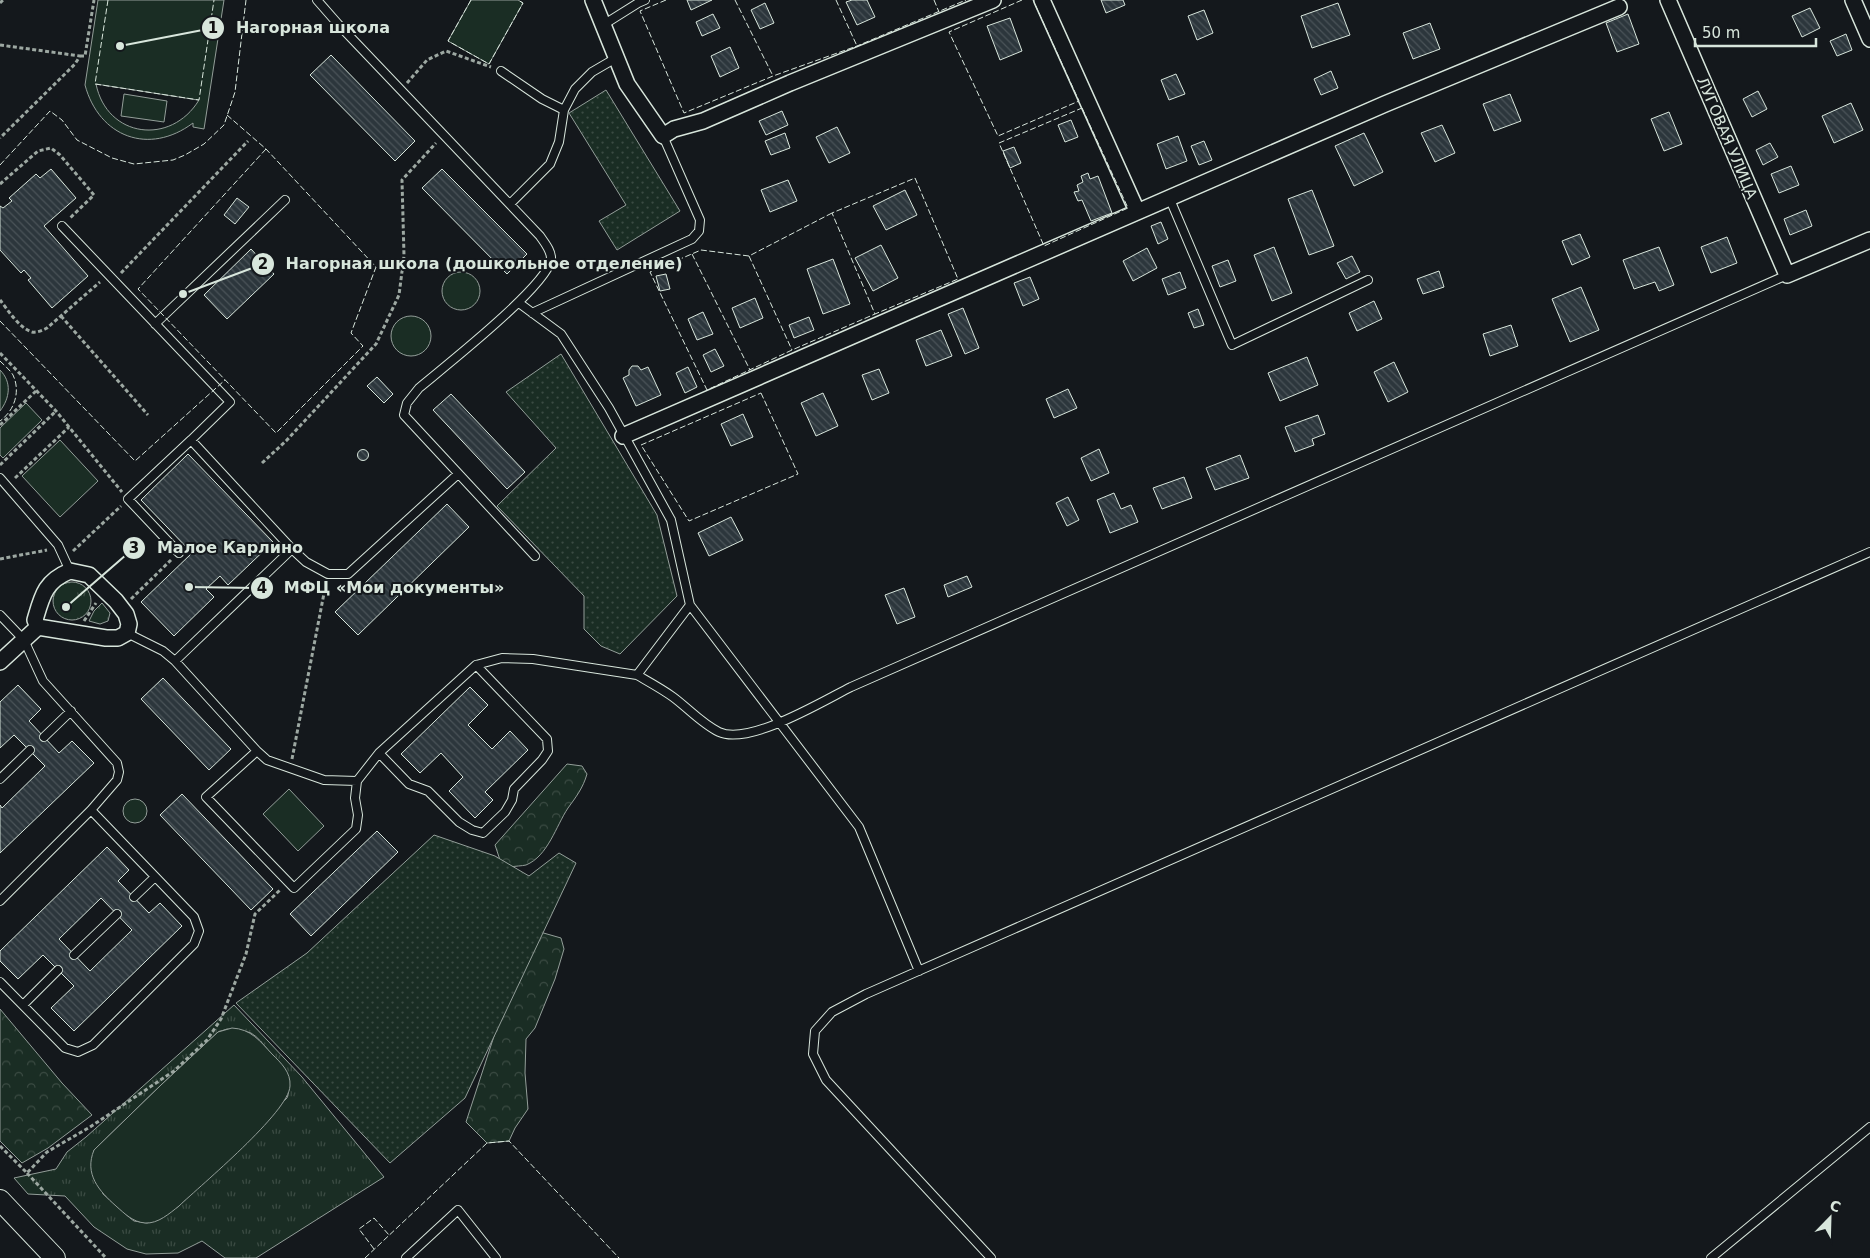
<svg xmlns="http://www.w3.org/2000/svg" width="1870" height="1258" viewBox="0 0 1870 1258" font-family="'DejaVu Sans',sans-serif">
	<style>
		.grass { fill: url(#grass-tufts); stroke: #939e99; fill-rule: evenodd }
		.forest { fill: url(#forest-crowns); stroke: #939e99 }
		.park { fill: #1a2d24; stroke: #939e99; fill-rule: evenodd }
		.garden { fill: url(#garden-dots); stroke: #939e99 }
		.building { fill: url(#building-back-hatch); stroke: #d8e6dc; fill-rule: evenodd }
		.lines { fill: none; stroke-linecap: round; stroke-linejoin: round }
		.service-casing { stroke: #d8e6dc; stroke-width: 10 }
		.minor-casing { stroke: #d8e6dc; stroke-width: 18 }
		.secondary-casing { stroke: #d8e6dc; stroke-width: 22 }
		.path { stroke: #9da8a2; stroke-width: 3; stroke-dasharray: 4 2.5; stroke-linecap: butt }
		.service { stroke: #14181c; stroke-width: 8 }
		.minor { stroke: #14181c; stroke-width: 15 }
		.secondary { stroke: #14181c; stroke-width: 20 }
		.fence { stroke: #d8e6dc; stroke-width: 1; stroke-dasharray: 6 2.5; stroke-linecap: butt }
		.labels { text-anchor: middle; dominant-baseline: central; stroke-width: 4; stroke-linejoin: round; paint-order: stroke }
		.street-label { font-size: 15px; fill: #d8e6dc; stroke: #14181c }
		.leader { fill: none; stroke: #d8e6dc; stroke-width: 2 }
		.callout-dot { fill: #d8e6dc; stroke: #14181c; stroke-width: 2 }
		.mark-label { font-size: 15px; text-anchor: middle; font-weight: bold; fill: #111 }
		.callout-label { font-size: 16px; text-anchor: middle; font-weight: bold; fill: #d8e6dc; stroke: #14181c; stroke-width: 4; stroke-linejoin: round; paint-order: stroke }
	</style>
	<defs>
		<pattern id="grass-tufts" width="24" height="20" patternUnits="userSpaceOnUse" patternTransform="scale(1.25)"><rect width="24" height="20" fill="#1a2d24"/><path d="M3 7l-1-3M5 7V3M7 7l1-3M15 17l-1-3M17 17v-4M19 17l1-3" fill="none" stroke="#3b4b43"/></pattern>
		<pattern id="forest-crowns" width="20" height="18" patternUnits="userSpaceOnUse" patternTransform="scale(1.25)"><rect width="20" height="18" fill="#1a2d24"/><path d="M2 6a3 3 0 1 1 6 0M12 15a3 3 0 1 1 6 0" fill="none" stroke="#3b4b43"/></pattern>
		<pattern id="garden-dots" width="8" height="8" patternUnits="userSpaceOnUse" patternTransform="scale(1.25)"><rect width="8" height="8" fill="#1a2d24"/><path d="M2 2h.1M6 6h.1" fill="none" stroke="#3b4b43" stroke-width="1.8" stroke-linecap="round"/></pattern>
		<pattern id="building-back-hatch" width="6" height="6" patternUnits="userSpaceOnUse" patternTransform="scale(1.25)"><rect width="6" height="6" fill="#2c363c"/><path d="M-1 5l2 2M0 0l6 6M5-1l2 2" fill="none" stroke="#4a5358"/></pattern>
	</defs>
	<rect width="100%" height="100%" fill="#14181c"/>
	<path class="grass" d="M53 601a19 19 0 1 1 38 0a19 19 0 1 1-38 0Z
		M102,603l8,10 -2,8 -8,3 -11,-3 5,-10z
		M234,1005l68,72 82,100 -128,81h-31l-23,-17 -24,12 -32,1 -19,-5 -33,-22 -29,-31 -37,-2 -14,-16 42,-9 11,-17 19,-15zM227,1029c8,1 17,1 24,4 7,4 12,11 17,17 14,15 26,26 19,48l-108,108 -19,13 -13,4 -13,-2 -4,-3 -27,-24 -9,-44 67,-65 57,-53z"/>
	<path class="forest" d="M567,764l15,2 5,8c-4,14 -11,23 -19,34 -12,18 -20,48 -42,57 -4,1 -11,1 -16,2l-10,-7 -5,-15z
		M540,932l21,6 3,11 -9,30 -20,49 -9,11 -1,34 3,36 -13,19 -6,13 -22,2 -21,-21 60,-184z
		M0,1009l62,74 30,32 -44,33 -26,15 -22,-22z"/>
	<path class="park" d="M98,0h126l-20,129 -11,-2v-4c-44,33 -94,14 -108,-38zM96,84l102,16h1c-28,46 -92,38 -103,-16z
		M471,0h47l5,3 -34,61 -41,-23z
		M124,94l43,7 -3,21 -43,-6z
		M442 291a19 19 0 1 1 38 0a19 19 0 1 1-38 0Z
		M391 336a20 20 0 1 1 40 0a20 20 0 1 1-40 0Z
		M0,370c12,12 10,28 0,41z
		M26,403l16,17 -39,38 -3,-3v-27z
		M60,440l38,41 -38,36 -38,-41z
		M289,789l35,37 -26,25 -35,-37z
		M123 811a12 12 0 1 1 24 0a12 12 0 1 1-24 0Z
		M232,1028c19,1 28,13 40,26 9,9 19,18 18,32 -1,26 -89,99 -111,120 -9,7 -21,18 -34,17 -12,-1 -20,-9 -29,-17 -17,-15 -32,-32 -22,-56l67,-65 57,-53z"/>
	<path class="garden" d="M606,90l74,121 -63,39 -18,-29 27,-16 -57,-92z
		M561,354l96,161 20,81 -57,58 -19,-8 -17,-17v-33l-87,-90 59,-58 -50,-56z
		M434,835l61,21 34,20 30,-23 17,10 -111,235 -75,65 -154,-160 71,-50z"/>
	<path class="building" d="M687,0h25l-21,10z
		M852,0h15l8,17 -18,8 -11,-23z
		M1101,0h22l2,5 -19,8z
		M765,3l9,20 -14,6 -9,-19z
		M1338,3l12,32 -38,13 -11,-32z
		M1810,8l10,20 -18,9 -10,-21z
		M1204,10l9,23 -16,7 -9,-24z
		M713,14l7,14 -18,8 -6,-14z
		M1628,14l11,30 -22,8 -11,-29z
		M1010,18l12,33 -22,9 -13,-34z
		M1430,23l10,26 -27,10 -10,-26z
		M1846,34l6,16 -15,6 -7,-15z
		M730,47l9,21 -19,9 -9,-21z
		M331,55l84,86 -20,20 -85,-86z
		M1331,71l7,17 -17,7 -7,-16z
		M1176,74l9,20 -16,6 -8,-20z
		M1758,91l9,18 -15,8 -9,-18z
		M1510,94l11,27 -27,10 -11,-27z
		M1851,103l12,27 -29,13 -12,-27z
		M782,111l6,14 -22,10 -7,-14z
		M1669,112l13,32 -18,7 -13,-32z
		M1071,120l7,17 -13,5 -7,-17z
		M1442,125l13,28 -20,9 -14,-29z
		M837,127l13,26 -21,10 -13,-26z
		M785,133l5,15 -19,7 -6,-14z
		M1364,133l19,39 -29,14 -19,-40z
		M1178,136l9,25 -21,8 -9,-25z
		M1204,141l8,19 -13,5 -8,-19z
		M1770,143l8,14 -15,8 -7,-15z
		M1014,147l7,16 -11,5 -7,-17z
		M1791,166l8,19 -20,8 -8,-19z
		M51,169l25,29 -32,28 44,50 -36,32 -24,-28 3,-2 -7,-8 -3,3 -21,-23v-44l3,2 9,-7 -3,-3 27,-24 4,4z
		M442,169l85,85 -20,20 -85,-86z
		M1088,173l2,6 8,-3 14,37 -21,8 -9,-21 -4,1 -4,-9 5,-1 -2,-6 6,-3 -2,-6z
		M788,180l9,21 -27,11 -9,-22z
		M905,190l12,25 -31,15 -13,-24z
		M1312,190l22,56 -25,9 -21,-56z
		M237,198l12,9 -14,17 -11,-9z
		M1806,210l6,16 -22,9 -6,-16z
		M1161,222l7,17 -10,5 -7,-18z
		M1580,234l10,23 -18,8 -10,-24z
		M1727,237l10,26 -26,10 -10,-26z
		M881,245l17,33 -25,13 -18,-33z
		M1274,247l18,46 -20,8 -18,-46z
		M1659,247l15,38 -15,6 -4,-9 -21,7 -11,-29z
		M1147,248l10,20 -24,13 -10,-20z
		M251,249l23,25 -47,45 -23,-24z
		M1352,256l8,16 -14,7 -9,-16z
		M833,259l17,45 -27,10 -16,-45z
		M1228,260l8,21 -16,6 -8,-21z
		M1439,271l5,16 -21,7 -6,-15z
		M1180,272l6,16 -18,7 -6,-16z
		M666,274l4,15 -10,2 -4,-15z
		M1030,277l9,22 -16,7 -9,-23z
		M1581,287l18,43 -29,12 -18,-43z
		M755,298l8,20 -23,10 -8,-20z
		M1374,301l8,18 -25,12 -8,-18z
		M963,308l16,40 -14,6 -17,-40z
		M1198,309l6,16 -10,3 -6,-15z
		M703,312l10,22 -16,6 -9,-21z
		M809,317l5,13 -20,8 -5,-13z
		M1511,325l7,21 -28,10 -7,-22z
		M941,330l11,26 -26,10 -10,-26z
		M715,349l9,17 -13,6 -8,-17z
		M1307,357l11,28 -38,16 -12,-28z
		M1394,362l14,30 -20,10 -14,-30z
		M632,366h6l3,4 7,-3 13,28 -25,11 -13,-28 6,-3v-5z
		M688,367l9,20 -12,6 -9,-20z
		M879,369l10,24 -17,7 -10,-25z
		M377,377l16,17 -9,9 -17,-17z
		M1068,389l9,19 -23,10 -8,-19z
		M823,393l15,33 -22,10 -15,-33z
		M451,394l74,78 -18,17 -74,-79z
		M743,414l10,23 -22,9 -10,-22z
		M1318,415l7,19 -13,5 2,6 -19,7 -10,-25z
		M1099,449l10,24 -18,8 -10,-23z
		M357.5 455a5.5 5.5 0 1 1 11 0a5.5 5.5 0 1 1-11 0Z
		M188,454l85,88 -45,43 -8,-9 -14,13 8,8 -40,39 -33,-34 51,-49 -51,-53z
		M1240,455l9,23 -34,12 -9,-22z
		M1184,477l8,21 -30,11 -9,-21z
		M1114,493l7,16 10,-4 7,17 -28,11 -13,-33z
		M1068,497l11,23 -12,6 -11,-23z
		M447,504l22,23 -111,108 -23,-23z
		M731,517l12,23 -34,16 -11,-23z
		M967,576l5,11 -24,10 -4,-12z
		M904,588l11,29 -18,7 -12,-29z
		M163,678l68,71 -22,21 -68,-71z
		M18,685l23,24 -12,12 30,32 13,-12 22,22 -94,90v-48l2,3 43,-42 -31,-31 -14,13v-46z
		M470,687l18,18 -20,20 24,24 18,-18 18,19 -43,42 8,8 -18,18 -26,-27 14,-14 -22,-24 -21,20 -19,-19z
		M182,794l91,95 -22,21 -91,-95z
		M377,831l21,21 -87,84 -21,-22z
		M107,847l22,23 -11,11 31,32 11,-10 22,23 -108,105 -23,-23 23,-22 -31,-31 -25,24 -18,-18v-10zM101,898l31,32 -42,41 -31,-32z"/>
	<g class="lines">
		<defs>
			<path id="service" d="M317,0l21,24 202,212c4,6 12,15 11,24 -5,27 -107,107 -132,128l-12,15 -3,12 131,141
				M603,25l35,-22 7,-3
				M501,71l41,28 22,11 -5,32 -9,22 -40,40
				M564,110l11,-21 17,-17 24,-14
				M1169,197l63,148 136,-65
				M62,226l168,176 -39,38
				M532,313l160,-74 7,-8 1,-11 -37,-84
				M155,324l130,-124
				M0,478l58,67 12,26
				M292,549l14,13 22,12h20l110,-100
				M690,605l169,222 60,144
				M0,615l24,25 19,41 74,82 2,9 -2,8 -26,30 -91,91
				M127,633l36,18 12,10 82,90 10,9 57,20 33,1
				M175,661l117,-112 -101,-109 -63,59 51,54
				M637,675c12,7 25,14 36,22 15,11 29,27 46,35 30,14 104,-31 132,-45l936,-412
				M44,737l27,-26
				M257,751l-51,46 88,91 62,-59 2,-14 -3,-17 2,-17 22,-28 97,-88 26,-7 31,1 104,16 53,-70 -19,-85 -62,-112 -48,-74 -42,-31
				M379,753l30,31 19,7 31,31 13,8 11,3 22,-21 7,-12 2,-11 28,-29 6,-9 -1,-12 -71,-74
				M0,779l30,-29
				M134,897l21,-20
				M74,955l43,-41
				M0,982l65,66 13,4 15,-7 101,-101 5,-13 -5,-14 -103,-107
				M23,1005l35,-35
				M406,1258l52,-48 38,48
				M991,1258l-165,-178 -13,-26 2,-23 17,-19 34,-18 1004,-442
				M1711,1258l159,-131"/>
			<path id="minor" d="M593,0l34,84 36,52 11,-7 29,-8 87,-38 203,-83
				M1042,0l95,211
				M1668,0l119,275 83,-35
				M1853,0l17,39
				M623,436l762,-332 234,-97
				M70,571l19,4 27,26 10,13 3,10 -2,9 -9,5h-12l-68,-11 -3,-7c7,-24 10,-39 35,-49z
				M0,662l38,-35"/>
			<path id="secondary" d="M0,1200l55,58"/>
		</defs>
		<use href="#service" class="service-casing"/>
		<use href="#minor" class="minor-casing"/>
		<use href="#secondary" class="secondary-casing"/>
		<path class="path" d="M0,3l3,-3
			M0,45l80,11 -5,8 -75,74
			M80,56h5l9,-56
			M407,83l20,-23 19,-9 45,16
			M0,184l38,-33 13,-3 9,7 34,40 -25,24
			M121,273l127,-132
			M0,300c8,10 19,28 32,32 5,1 11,-2 15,-4l53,-46
			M61,316l87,99
			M0,353l56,58 66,81
			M0,425l36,-34
			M262,463l24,-22 90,-97 23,-49 5,-39 -2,-76 34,-37
			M0,465l56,-54
			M15,478l54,-51
			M73,551l48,-45
			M0,559l47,-9
			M131,599l40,-39
			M84,621l12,-18
			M292,759l34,-176
			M0,1146l27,27 20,-21 43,-25 84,-56 33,-31 14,-21 25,-65 9,-40 26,-25
			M27,1173l79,85"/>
		<use href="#service" class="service"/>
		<use href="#minor" class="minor"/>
		<use href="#secondary" class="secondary"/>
		<path class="fence" d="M108,0l-13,84 104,16 15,-100
			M471,0l-23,41 41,23 34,-61 -5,-3
			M666,0l-26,11 44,102 89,-37 84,-30 109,-46
			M735,0l38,76
			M836,0l21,46
			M934,0l5,12
			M1022,0l-73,32 49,104 81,-35 -46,-101
			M1082,108l46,100 -84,38 -45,-103z
			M227,115l39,34 110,118 -25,66 12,13 -87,87 -138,-144 128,-140
			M0,165l50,-54 12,9 15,20 35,18 22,6 39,-4 12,-5 19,-11 20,-19 11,-33 11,-92
			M915,178l43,101 -83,35 -43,-101z
			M832,213l-83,43 -48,-6 -51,22 57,118 85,-40 83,-36
			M692,254l58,116
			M749,256l43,94
			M0,321l135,140 90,-81
			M0,361c4,4 10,9 13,14 8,17 1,36 -13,46
			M761,393l37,81 -109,47 -48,-76z
			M374,1249l-15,-20 15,-11 15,17
			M365,1258l122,-115 22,-2 110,117"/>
	</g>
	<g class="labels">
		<g class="street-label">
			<text transform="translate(1727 138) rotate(67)">ЛУГОВАЯ УЛИЦА</text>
		</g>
	</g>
	<path class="leader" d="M120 46L213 28M183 294L263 264M66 607L134 548M189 587L262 588"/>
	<g class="callout-dot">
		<circle cx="120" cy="46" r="5"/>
		<circle cx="183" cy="294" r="5"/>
		<circle cx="66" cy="607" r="5"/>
		<circle cx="189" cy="587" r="5"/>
		<circle cx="213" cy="28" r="12"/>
		<circle cx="263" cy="264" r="12"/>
		<circle cx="134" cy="548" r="12"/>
		<circle cx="262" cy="588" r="12"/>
	</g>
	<g class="mark-label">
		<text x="213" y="33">1</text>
		<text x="263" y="269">2</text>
		<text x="134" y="553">3</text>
		<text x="262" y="593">4</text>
	</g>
	<g class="callout-label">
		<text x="313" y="33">Нагорная школа</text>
		<text x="484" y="269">Нагорная школа (дошкольное отделение)</text>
		<text x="230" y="553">Малое Карлино</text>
		<text x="394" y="593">МФЦ «Мои документы»</text>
	</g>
	<g transform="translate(1830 1218) rotate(23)" stroke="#14181c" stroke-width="4" paint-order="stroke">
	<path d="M0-4L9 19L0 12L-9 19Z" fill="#d8e6dc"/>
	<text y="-8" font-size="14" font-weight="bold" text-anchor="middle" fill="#d8e6dc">С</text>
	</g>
	<path d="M1695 38v8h121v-8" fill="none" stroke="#d8e6dc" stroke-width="2.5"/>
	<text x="1702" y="38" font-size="15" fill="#d8e6dc" stroke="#14181c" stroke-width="4" paint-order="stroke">50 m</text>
</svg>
